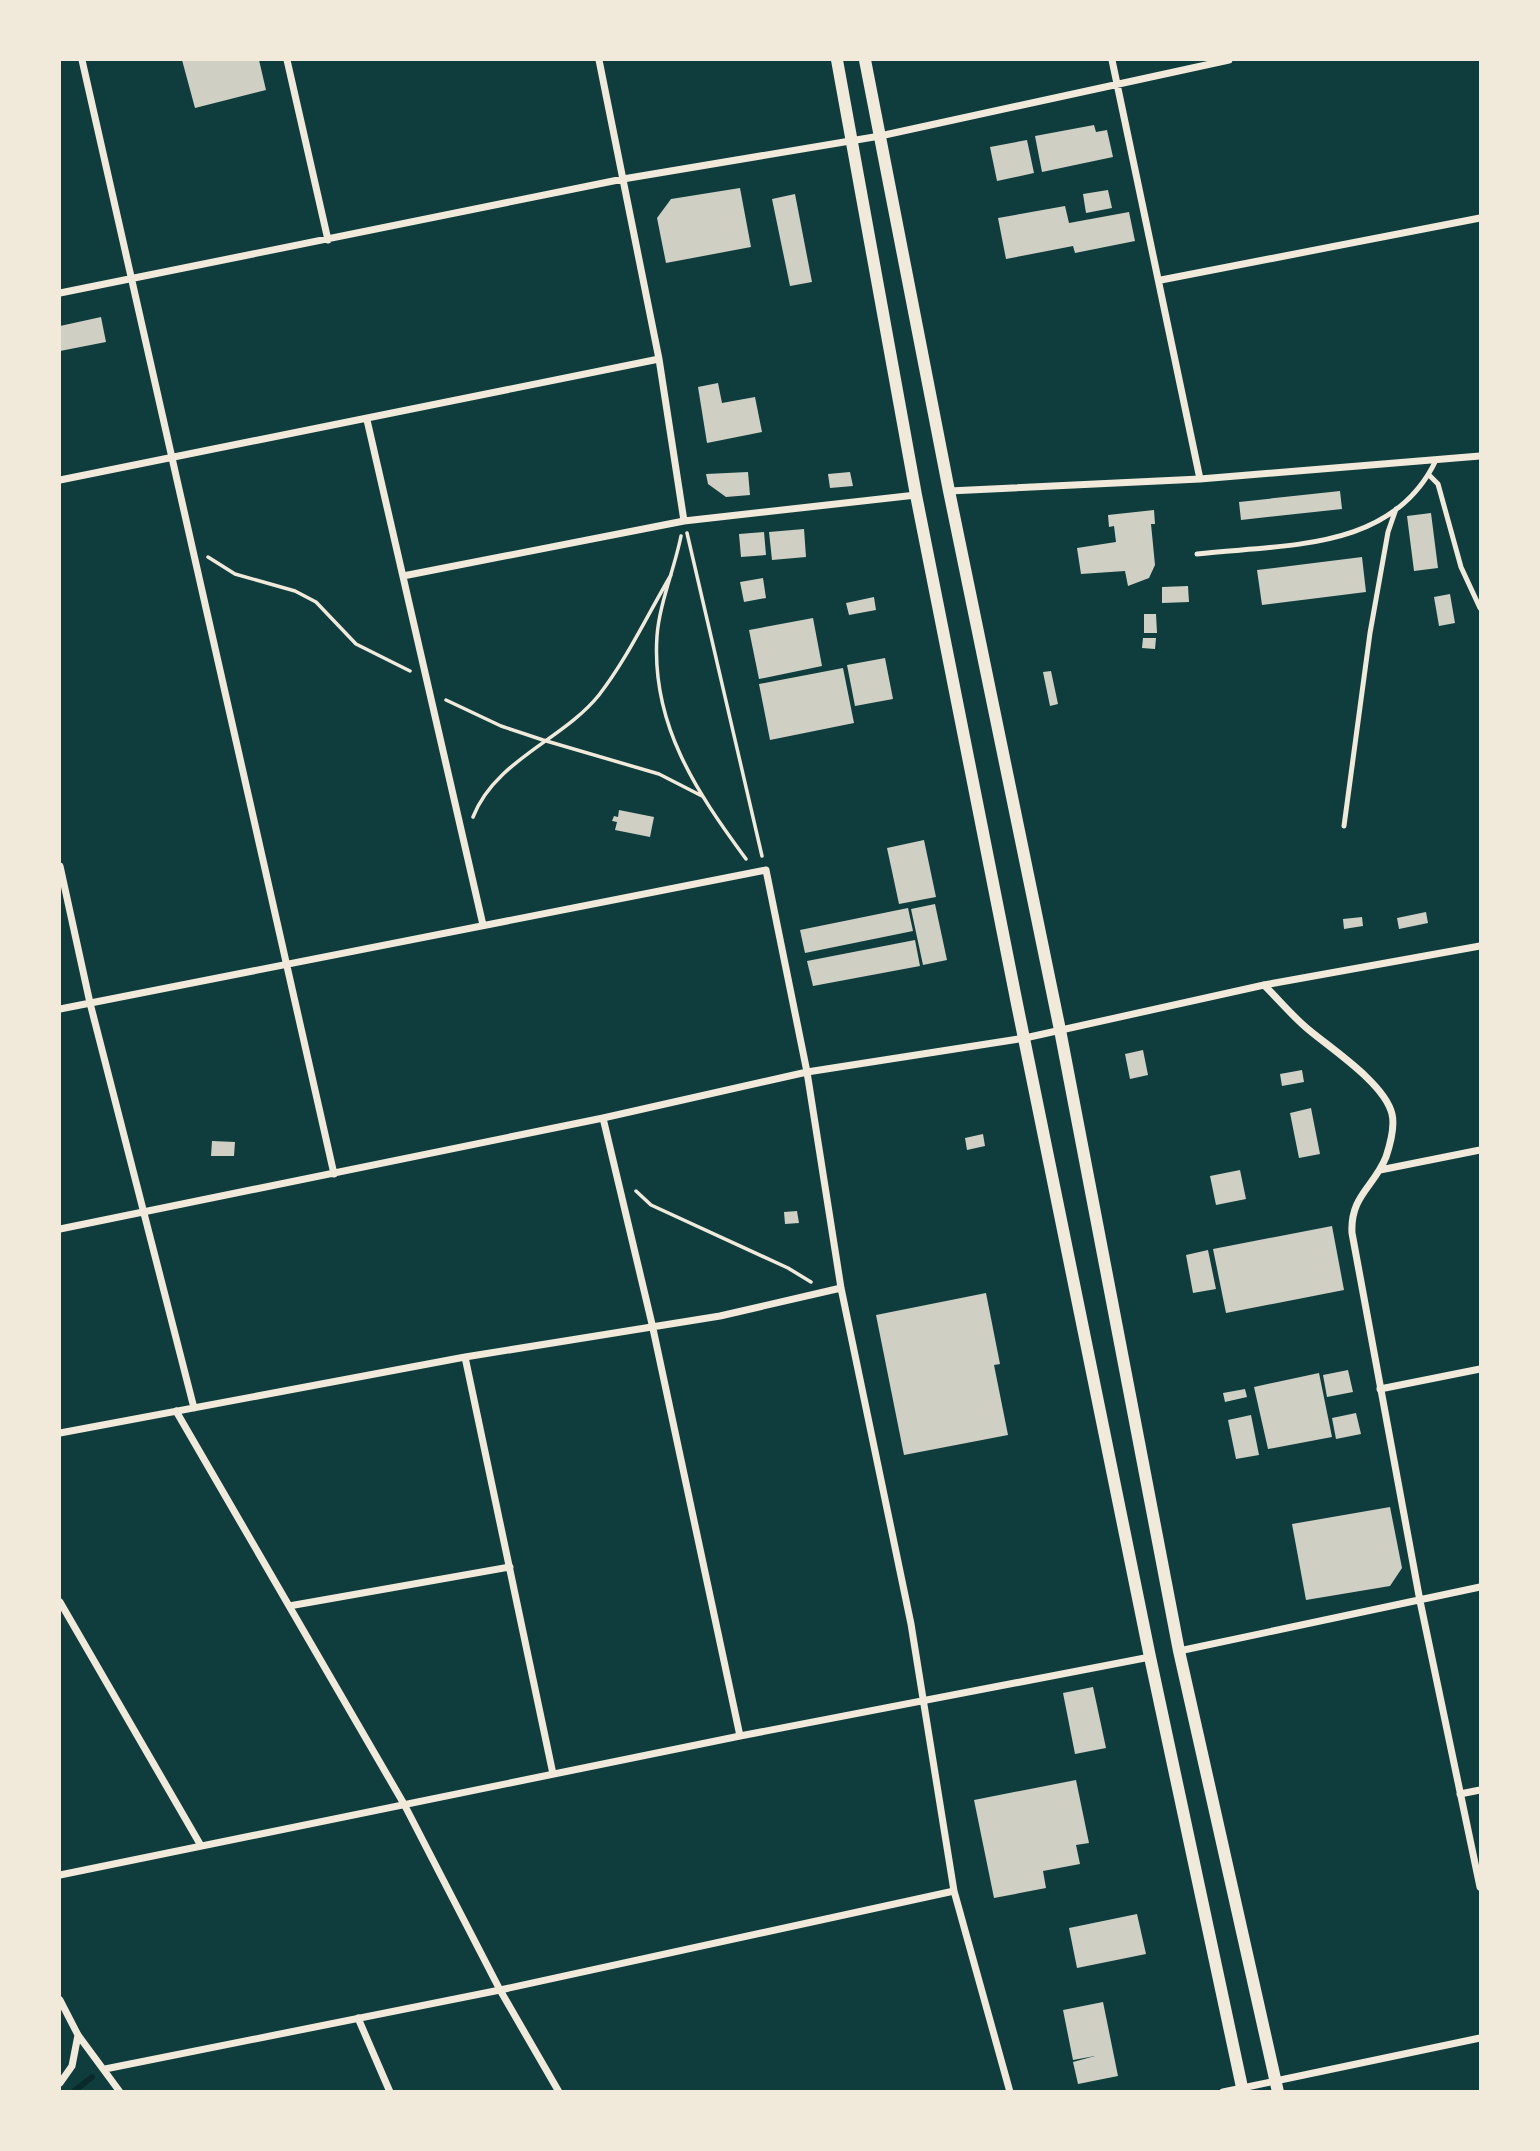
<svg xmlns="http://www.w3.org/2000/svg" width="1540" height="2151" viewBox="0 0 1540 2151" font-family="'Asap Condensed',sans-serif">
	<style>
		.lines { fill: none; stroke-linecap: round; stroke-linejoin: round }
		.stream { stroke: #0a2a2b; stroke-width: 6 }
		.building { fill: #cfcfc3 }
		.path { stroke: #f1e9da; stroke-width: 3.5 }
		.service { stroke: #f1e9da; stroke-width: 5 }
		.minor { stroke: #f1e9da; stroke-width: 7 }
		.tertiary { stroke: #f1e9da; stroke-width: 12 }
	</style>
	<rect width="100%" height="100%" fill="#0f3d3e"/>
	<g class="lines">
		<path class="stream" d="M73,2092l19,-15"/>
	</g>
	<path class="building" d="M182,60h77l7,30 -71,18z
		M1094,125l2,7 11,-2 6,27 -71,15 -7,-36z
		M1027,140l7,33 -37,8 -7,-34z
		M740,188l11,59 -85,16 -9,-45 14,-19z
		M1108,190l4,18 -26,5 -3,-19z
		M795,194l17,88 -22,4 -18,-87z
		M1065,206l4,17 60,-11 6,29 -60,12 -2,-7 -67,13 -8,-41z
		M101,317l5,25 -46,9v-25z
		M718,383l4,20 33,-6 7,35 -55,11 -9,-56z
		M748,472l2,23 -24,2 -18,-13 -2,-10z
		M850,472l3,14 -23,2 -2,-14z
		M1340,491l2,18 -101,11 -2,-18z
		M1154,510l1,14h-4l4,41 -6,13 -21,8 -3,-15 -44,3 -4,-26 39,-6 -2,-16 -5,1 -1,-12z
		M1431,513l7,55 -24,3 -7,-55z
		M804,529l2,28 -34,3 -3,-28z
		M764,532l2,23 -25,2 -2,-23z
		M1362,557l4,35 -104,13 -5,-35z
		M763,578l3,20 -22,4 -4,-20z
		M1188,586l1,16 -27,1v-16z
		M1450,594l5,29 -16,3 -5,-29z
		M874,597l2,13 -27,5 -3,-12z
		M1144,614h12l1,19h-13z
		M813,618l9,48 -63,13 -10,-49z
		M1143,638h13l-1,11 -13,-1z
		M885,658l8,41 -38,7 -8,-41z
		M843,668l11,55 -84,17 -11,-56z
		M1051,671l7,33 -8,2 -7,-34z
		M619,810l35,7 -4,20 -35,-7 2,-8 -5,-1 2,-5 4,1z
		M924,840l12,57 -37,7 -12,-56z
		M935,904l12,56 -24,5 -12,-56z
		M908,908l5,23 -108,22 -5,-23z
		M1426,912l2,11 -29,6 -2,-11z
		M1362,917l1,9 -19,3 -1,-10z
		M915,940l5,26 -107,20 -6,-25z
		M1143,1050l5,25 -18,4 -5,-25z
		M1302,1070l2,12 -22,4 -2,-12z
		M1311,1108l9,46 -21,4 -9,-45z
		M983,1134l2,12 -18,4 -2,-12z
		M212,1141l23,1 -1,14h-23z
		M1240,1170l6,29 -30,6 -6,-29z
		M797,1211l2,12 -14,1 -1,-12z
		M1332,1226l12,64 -118,23 -13,-64z
		M1208,1250l8,39 -23,4 -7,-38z
		M986,1293l14,71 -6,1 14,70 -104,20 -28,-140z
		M1348,1370l5,22 -26,5 -4,-22z
		M1319,1373l13,64 -64,12 -14,-62z
		M1245,1389l2,8 -22,5 -2,-9z
		M1356,1413l5,21 -25,5 -4,-21z
		M1251,1415l8,40 -23,4 -8,-39z
		M1390,1507l12,61 -12,18 -84,14 -14,-76z
		M1093,1687l13,61 -31,6 -12,-61z
		M1076,1780l13,63 -13,2 4,19 -37,7 3,17 -52,10 -20,-98z
		M1137,1914l9,40 -69,14 -8,-40z
		M1103,2002l15,74 -40,8 -5,-22 22,-6 -22,4 -10,-50z"/>
	<g class="lines">
		<path class="path" d="M687,533l75,323
			M681,536c-6,31 -22,69 -24,100 -6,88 39,155 89,223
			M208,557l27,17 60,17 21,11 40,42 54,27
			M446,700l55,26 42,14 116,34 43,22
			M473,817c22,-57 90,-77 126,-122 28,-36 49,-81 72,-120
			M636,1191l15,14 137,63 23,14"/>
		<path class="service" d="M1429,475l9,9 23,83 19,41
			M1197,554c87,-10 196,-2 239,-94
			M1344,826l26,-193 18,-101 8,-23"/>
		<path class="minor" d="M82,60l252,1114
			M287,60l41,180
			M599,60l60,299 25,162
			M1112,60l88,419
			M1161,280l319,-62
			M60,293l563,-114 257,-43 349,-76
			M367,420l116,505
			M60,480l599,-121
			M949,491l251,-12 280,-23
			M403,576l281,-55 232,-26
			M60,866l30,137 104,405
			M1264,985c15,15 29,32 45,45 24,20 76,54 83,84 3,13 -2,31 -6,43 -12,30 -36,39 -34,76l68,368 60,286
			M60,1009l706,-139 41,202 34,216 70,336 43,267 56,201
			M603,1118l49,206 88,412
			M1380,1170l100,-20
			M60,1229l543,-111 204,-46 218,-34 239,-53 216,-39
			M465,1357l88,417
			M1380,1389l100,-20
			M176,1411l228,393 96,186 59,102
			M60,1433l405,-76 255,-41 121,-28
			M60,1602l140,242
			M289,1606l221,-39
			M1179,1651l301,-64
			M1460,1794l20,-4
			M60,1875l680,-139 410,-79
			M60,2000l18,35 42,57
			M358,2018l32,74
			M105,2069l395,-79 454,-99
			M60,2083l12,-17 6,-31
			M1223,2092l257,-54"/>
		<path class="tertiary" d="M837,60l79,435 101,509 133,653 93,435
			M865,60l84,431 111,539 119,621 99,441"/>
	</g>
	<rect width="1540" height="2151" fill="none" stroke="#f1e9da" stroke-width="122"/>
</svg>
